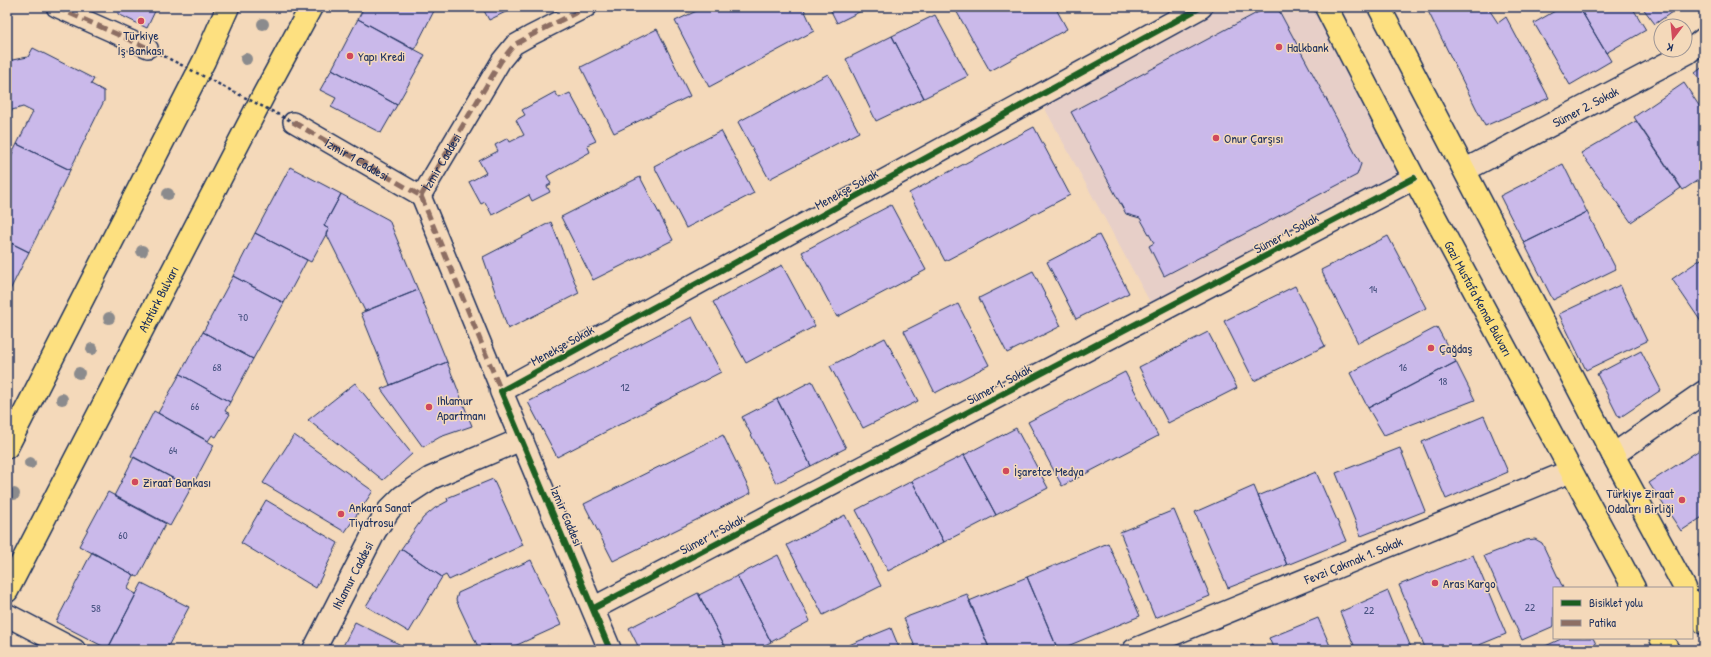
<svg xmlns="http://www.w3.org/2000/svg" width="1711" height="657" viewBox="0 0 1711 657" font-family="'Patrick Hand',sans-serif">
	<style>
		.built { fill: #e7cfc8 }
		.building { fill: #cab9ea; stroke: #1b2f5e }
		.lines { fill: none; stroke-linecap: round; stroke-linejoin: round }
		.pedestrian-casing { stroke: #1b2f5e; stroke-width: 22 }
		.minor-casing { stroke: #1b2f5e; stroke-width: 25 }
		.primary-casing { stroke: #1b2f5e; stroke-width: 25 }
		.pedestrian { stroke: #f4d9ba; stroke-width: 19 }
		.minor { stroke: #f4d9ba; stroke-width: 22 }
		.primary { stroke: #fde080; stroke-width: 22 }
		.path-bridge { stroke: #1b2f5e; stroke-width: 2.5; stroke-dasharray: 3 3; stroke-linecap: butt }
		.quiet { stroke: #8d6e63; stroke-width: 5; stroke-dasharray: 10 5; stroke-linecap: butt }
		.cycleway-casing { stroke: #f4d9ba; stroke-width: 8 }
		.cycleway { stroke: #1b5e20; stroke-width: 6 }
		.tree { fill: #8b8b8d }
		.poi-dot { fill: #d1495b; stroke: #f4d9ba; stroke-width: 1.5 }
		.labels { text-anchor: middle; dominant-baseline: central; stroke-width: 3; stroke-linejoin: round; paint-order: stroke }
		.number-label { font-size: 11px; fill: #475281 }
		.poi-label { font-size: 13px; fill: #1b2f5e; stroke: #f4d9ba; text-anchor: start }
		.street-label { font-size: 13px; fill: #1b2f5e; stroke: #f4d9ba }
	</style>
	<rect width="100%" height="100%" fill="#f4d9ba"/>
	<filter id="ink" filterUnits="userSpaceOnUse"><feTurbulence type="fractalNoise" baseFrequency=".025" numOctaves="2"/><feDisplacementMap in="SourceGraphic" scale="8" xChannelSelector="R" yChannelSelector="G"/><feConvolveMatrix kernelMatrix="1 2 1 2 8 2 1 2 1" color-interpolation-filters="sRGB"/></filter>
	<g filter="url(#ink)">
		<path class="built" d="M1201,7h125l88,171 -258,135 -118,-217z"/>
		<path class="building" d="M116,7h41l-10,21 -29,-14z
			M364,7h72l-22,43 -56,-31z
			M482,7h34l-27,13z
			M705,7h98l11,24 -105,56 -34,-66z
			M829,7h40l-32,16z
			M954,7h101l12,22 -77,42z
			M1268,7h9l84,157 -4,11 -193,101 -15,-30 5,-3 -14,-25 -14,-4 -55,-102z
			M1426,7h68l-4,4 8,12 8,-6 43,81 -64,28z
			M1562,7h17l32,54 -41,24 -36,-62z
			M1579,7h53l14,23 -40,23z
			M1642,7h37l-24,17z
			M935,15l33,61 -44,22 -32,-62z
			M358,19l67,36 -28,50 -65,-36z
			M657,29l33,67 -76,37 -33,-66z
			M892,36l32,62 -48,23 -30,-62z
			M33,48l61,31 -3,5 13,7v10l-34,69 -53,-26 16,-32 -10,-5 -11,3 -3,4 -2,-1v-52l21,-4z
			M1704,66v19l-9,-12z
			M332,69l65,36 -16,28 -50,-26 5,-9 -16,-8z
			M828,74l31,58 -90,47 -31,-57z
			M1684,83l20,30v63l-21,14 -49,-73z
			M555,92l4,6 11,-5 26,48 -9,4 3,7 -43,24 4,8 -4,2 3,6 -18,9 -3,-6 -37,20 -7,-13 -4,2 -12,-22 17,-9 -7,-12 19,-10 -3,-6 13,-7 2,4 14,-7 -8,-15 9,-5 -3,-5z
			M1636,121l45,67 -50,34 -50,-69z
			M1034,127l36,68 -125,66 -36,-68z
			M721,131l33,62 -68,35 -32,-62z
			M17,144l53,26 -41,82 -22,-11v-77z
			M1563,164l24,48 -63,31 -24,-47z
			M290,167l51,27 -17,32 5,3 -18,33 -56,-29z
			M640,177l33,63 -80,40 -32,-63z
			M341,194l48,26 29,70 -53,21 -39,-78 3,-4 -5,-3z
			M891,205l35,65 -89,47 -35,-65z
			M1587,212l29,57 -63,31 -29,-57z
			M551,222l28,71 -71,36 -25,-72z
			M255,233l52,27 -23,43 -51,-27z
			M1099,235l30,58 -53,26 -29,-57z
			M1388,236l38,72 -68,35 -37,-73z
			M7,241l22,11 -22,44z
			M1704,257v69l-32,-47z
			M782,265l33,61 -69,37 -33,-61z
			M1033,271l28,55 -54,27 -28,-55z
			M233,276l51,27 -31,56 -50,-27z
			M1620,285l27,56 -61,29 -27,-56z
			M1295,286l30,60 -71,35 -30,-60z
			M418,290l29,72 -57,23 -29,-72z
			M958,304l31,61 -54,28 -31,-62z
			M692,317l29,55 -164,85 -29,-55z
			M1437,327l19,35 -88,46 -18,-35z
			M203,332l50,27 -23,43 -50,-28z
			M1208,332l29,56 -69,35 -29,-56z
			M885,338l33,63 -55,27 -33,-62z
			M1641,351l20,39 -42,28 -22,-44z
			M447,362l25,64 -32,11 -17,10 -42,-58z
			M1456,362l19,38 -91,35 -16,-27z
			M1125,372l33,64 -96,50 -34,-64z
			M180,374l50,28 -5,9 5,3 -14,23 -4,-2 -4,6 -50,-28z
			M812,381l34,67 -35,18 -34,-67z
			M355,383l57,71 -29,26 -75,-60z
			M777,399l34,67 -35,17 -34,-66z
			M154,411l60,34 -23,43 -60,-32z
			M1484,416l24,56 -62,27 -24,-57z
			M1016,428l32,60 -52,27 -32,-60z
			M294,435l79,56 -28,41 -82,-49z
			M723,435l28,58 -138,68 -29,-57z
			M1704,447v69l-23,15 -32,-48z
			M1400,448l25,63 -64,25 -25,-63z
			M964,455l32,60 -52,27 -32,-61z
			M134,457l57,31 -21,38 -56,-30z
			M1316,472l30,69 -59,24 -29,-69z
			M493,479l30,66 -74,35 -3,-5 -4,2 -41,-28 22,-31 12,-10 13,-7 -1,-3z
			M912,481l32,61 -56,29 -32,-61z
			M1254,486l33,79 -59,23 -33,-76z
			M108,492l58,31 -28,54 -59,-31z
			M266,500l72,43 -22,45 -75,-45z
			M1174,510l36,86 -55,22 -35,-86z
			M845,515l36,71 -58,29 -36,-70z
			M1535,539l7,4 21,45h-9v38l-32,14 -38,-84 42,-16z
			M1108,543l32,73 -82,34 -31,-73z
			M401,549l41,28 -33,55 -43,-26z
			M1704,551v15l-6,-11z
			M92,552l42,23 -7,14 9,5 -28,55 -52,-27z
			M778,555l32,66 -39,21 -34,-66z
			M1473,555l33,79 -39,16h-41l-27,-65z
			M531,560l30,65 -55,25h-14l-3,-5 -10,4 -23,-49 2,-7z
			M737,576l34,66 -16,8h-28l-28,-55z
			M1027,577l31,73h-68l-21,-49z
			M142,583l47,24 -23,43h-59z
			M1388,591l24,59h-56l-16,-38z
			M698,593l26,51 -12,6h-72l-11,-22z
			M967,594l23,56h-74l-12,-32z
			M1318,618l13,30 10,2h-67l-5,-12z
			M355,622l50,25 -2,3h-62z
			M891,628l9,22h-60l-1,-1z
			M1563,638h30l6,12h-62z
			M1253,644l2,6h-15z
			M569,645l3,5h-14z"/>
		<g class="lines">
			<defs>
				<g id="pedestrian">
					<path d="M56,7l92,41"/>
					<path id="s1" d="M293,122l128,74"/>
					<path id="s2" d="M421,196l80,-135 13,-16 16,-9 57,-29"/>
					<path d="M421,196l80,195"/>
				</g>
				<g id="minor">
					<path id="s3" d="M1465,170l222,-117 17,-14"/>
					<path d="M1613,455l91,-63"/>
					<path d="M594,608l820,-430"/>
					<path d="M7,615l67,35"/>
					<path id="s4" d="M314,650l61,-119 14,-21 13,-13 29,-19 91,-39"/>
					<path d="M610,650l-109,-259 700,-384"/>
					<path id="s5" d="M1134,650l437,-179"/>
				</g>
				<g id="primary">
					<path id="s6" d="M1326,7l88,171 220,410"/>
					<path d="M1379,7l234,448 72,133"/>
					<path d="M7,447l197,-386 24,-54"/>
					<path id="s7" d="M7,591l257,-497 47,-87"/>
					<path d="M1692,601l12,22"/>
					<path d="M1661,638l7,12"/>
				</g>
			</defs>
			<use href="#pedestrian" class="pedestrian-casing"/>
			<use href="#minor" class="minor-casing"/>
			<use href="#primary" class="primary-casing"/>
			<use href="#pedestrian" class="pedestrian"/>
			<use href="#minor" class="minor"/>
			<use href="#primary" class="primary"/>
			<path class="path-bridge" d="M148,48l145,74"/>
			<path class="quiet" d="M56,7l92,41
				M293,122l128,74
				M421,196l80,-135 13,-16 16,-9 57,-29
				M421,196l80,195"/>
			<defs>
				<path id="cycleway" d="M594,608l820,-430
					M610,650l-109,-259 700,-384"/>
			</defs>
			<use href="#cycleway" class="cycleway-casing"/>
			<use href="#cycleway" class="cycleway"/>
		</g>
		<g class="tree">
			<circle cx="263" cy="24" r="6"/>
			<circle cx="246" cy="59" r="6"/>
			<circle cx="168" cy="194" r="6"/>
			<circle cx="142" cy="251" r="6"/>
			<circle cx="109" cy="318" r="6"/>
			<circle cx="92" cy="349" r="6"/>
			<circle cx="79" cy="373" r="6"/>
			<circle cx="62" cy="399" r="6"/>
			<circle cx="30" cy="463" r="6"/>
			<circle cx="14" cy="494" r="6"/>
		</g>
	</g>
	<g class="poi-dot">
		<circle cx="141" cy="21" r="4"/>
		<circle cx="1279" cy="47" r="4"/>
		<circle cx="350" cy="56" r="4"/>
		<circle cx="1216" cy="138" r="4"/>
		<circle cx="1431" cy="348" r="4"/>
		<circle cx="429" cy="407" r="4"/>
		<circle cx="1006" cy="471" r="4"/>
		<circle cx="135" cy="482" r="4"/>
		<circle cx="1682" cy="500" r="4"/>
		<circle cx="341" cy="514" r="4"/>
		<circle cx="1435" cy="583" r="4"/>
	</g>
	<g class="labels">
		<g class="number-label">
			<text x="1373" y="289">14</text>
			<text x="243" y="317">70</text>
			<text x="217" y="367">68</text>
			<text x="1403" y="367">16</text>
			<text x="1443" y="381">18</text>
			<text x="625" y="387">12</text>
			<text x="195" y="406">66</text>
			<text x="173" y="450">64</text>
			<text x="123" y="535">60</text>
			<text x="1530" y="607">22</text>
			<text x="96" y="608">58</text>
			<text x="1369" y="610">22</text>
		</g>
		<g class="poi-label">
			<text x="141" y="35" text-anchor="middle">Türkiye<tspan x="141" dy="15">İş Bankası</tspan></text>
			<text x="1287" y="47">Halkbank</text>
			<text x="358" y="56">Yapı Kredi</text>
			<text x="1224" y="138">Onur Çarşısı</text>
			<text x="1439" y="348">Çağdaş</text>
			<text x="437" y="400">Ihlamur<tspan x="437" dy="15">Apartmanı</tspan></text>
			<text x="1014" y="471">İşaretce Medya</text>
			<text x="143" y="482">Ziraat Bankası</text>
			<text x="1674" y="493" text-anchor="end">Türkiye Ziraat<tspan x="1674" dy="15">Odaları Birliği</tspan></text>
			<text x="349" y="507">Ankara Sanat<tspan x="349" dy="15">Tiyatrosu</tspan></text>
			<text x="1443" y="583">Aras Kargo</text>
		</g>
		<g class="street-label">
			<text stroke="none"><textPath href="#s3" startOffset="136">Sümer 2. Sokak</textPath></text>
			<text stroke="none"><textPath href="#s1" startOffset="74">İzmir 1 Caddesi</textPath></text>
			<text stroke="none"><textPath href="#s2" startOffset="40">İzmir Caddesi</textPath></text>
			<text transform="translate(846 189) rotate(-29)">Menekşe Sokak</text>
			<text transform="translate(1286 233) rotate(-28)">Sümer 1. Sokak</text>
			<text stroke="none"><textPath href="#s6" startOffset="329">Gazi Mustafa Kemal Bulvarı</textPath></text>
			<text stroke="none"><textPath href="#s7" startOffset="329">Atatürk Bulvarı</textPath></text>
			<text transform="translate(562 345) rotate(-29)">Menekşe Sokak</text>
			<text transform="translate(999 384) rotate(-28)">Sümer 1. Sokak</text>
			<text transform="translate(567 516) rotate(67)">İzmir Caddesi</text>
			<text transform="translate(712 534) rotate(-28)">Sümer 1. Sokak</text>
			<text stroke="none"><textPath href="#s5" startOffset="237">Fevzi Çakmak 1. Sokak</textPath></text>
			<text stroke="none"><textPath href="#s4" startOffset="84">Ihlamur Caddesi</textPath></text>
		</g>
	</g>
	<rect width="1711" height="657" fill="none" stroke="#f4d9ba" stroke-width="24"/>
	<rect x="12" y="12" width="1687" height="633" fill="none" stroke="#1b2f5e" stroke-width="1.5" filter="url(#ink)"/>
	<rect x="1553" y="587" width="140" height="52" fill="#f4d9ba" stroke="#9d9595"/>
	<rect x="1561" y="600" width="20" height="6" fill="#1b5e20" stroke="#9d9595"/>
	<text x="1589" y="607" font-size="12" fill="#1b2f5e">Bisiklet yolu</text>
	<rect x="1561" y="620" width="20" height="6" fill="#8d6e63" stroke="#9d9595"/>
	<text x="1589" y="627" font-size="12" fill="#1b2f5e">Patika</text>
	<g transform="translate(1673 38) rotate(196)"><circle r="19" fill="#f4d9ba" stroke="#9d9595"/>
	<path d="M0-3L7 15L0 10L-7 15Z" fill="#d1495b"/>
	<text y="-6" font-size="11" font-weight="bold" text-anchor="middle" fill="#1b2f5e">K</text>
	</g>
</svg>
